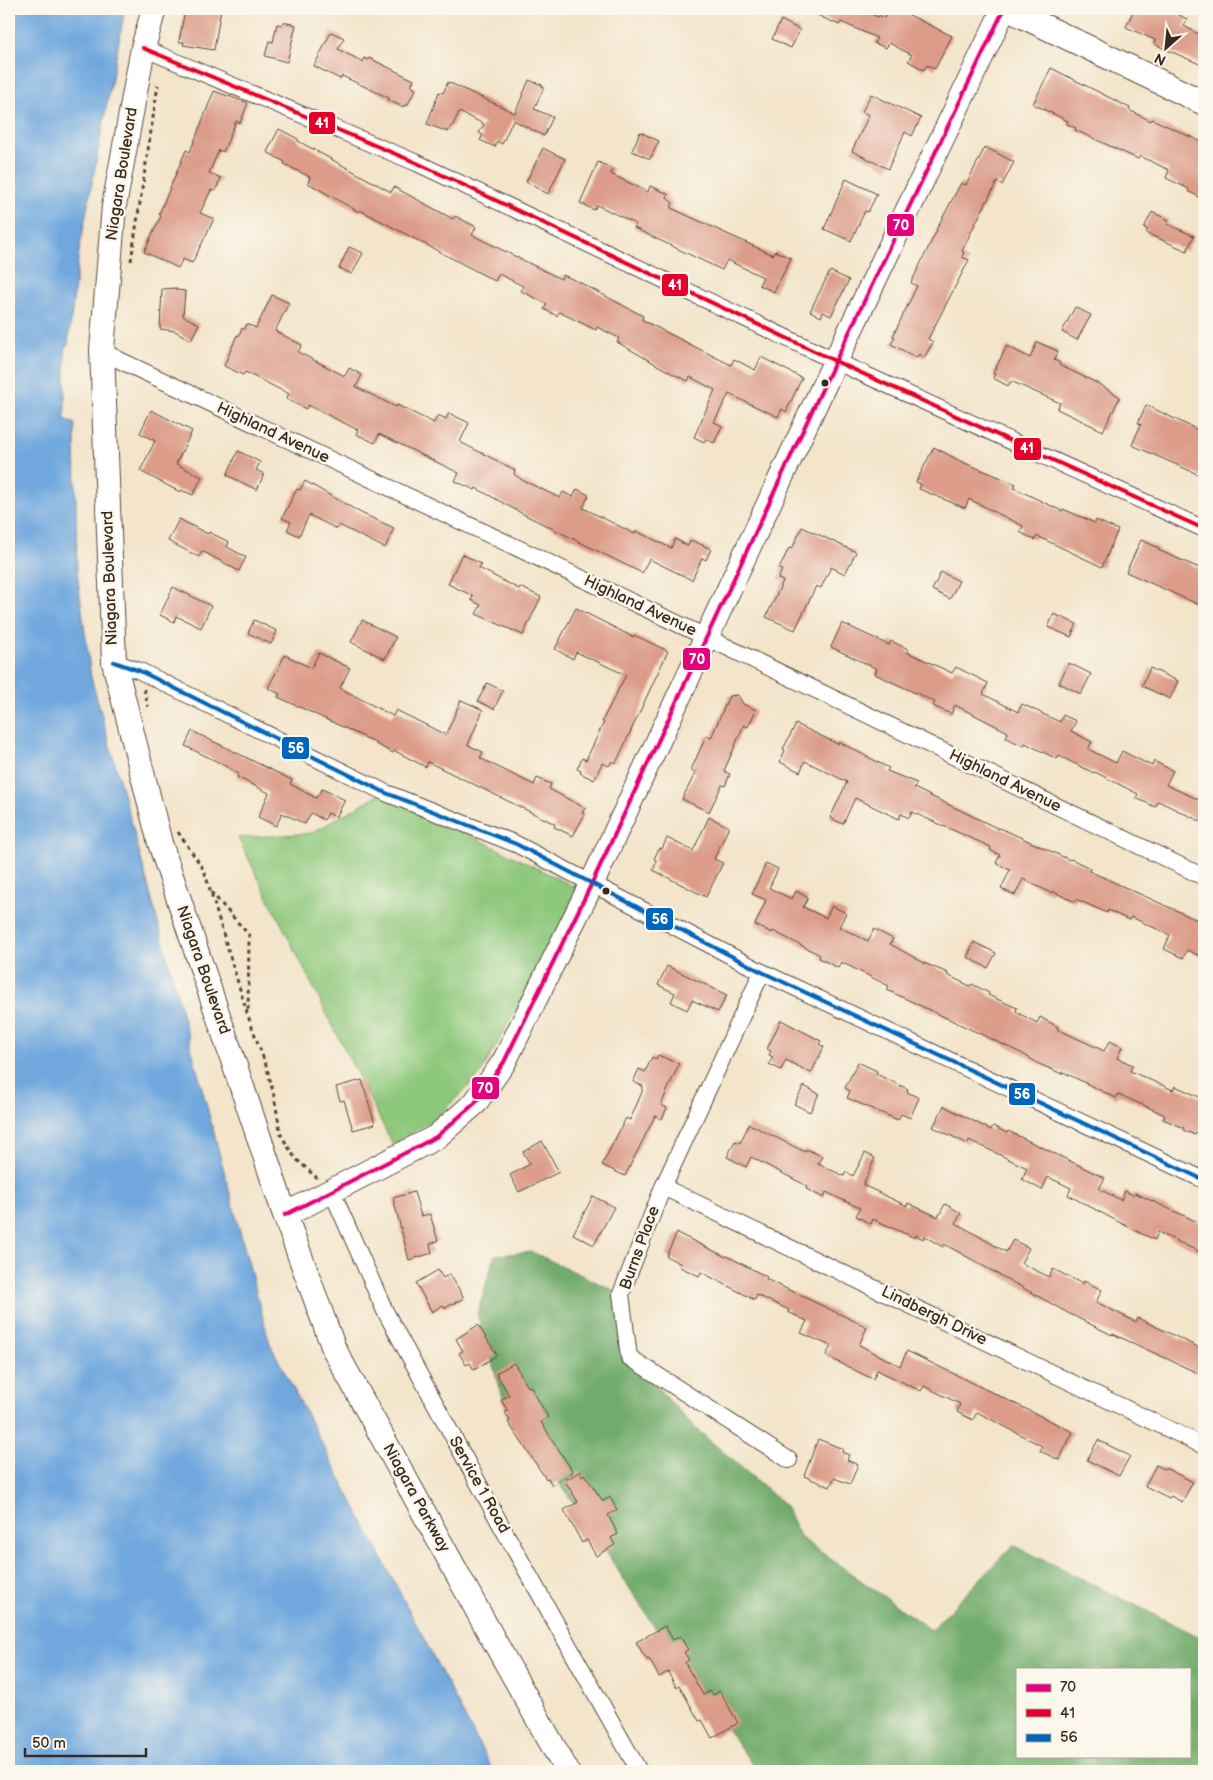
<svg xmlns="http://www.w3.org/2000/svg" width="1213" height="1780" viewBox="0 0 1213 1780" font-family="'Balsamiq Sans',sans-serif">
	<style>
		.green { fill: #8ec87c; stroke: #64794d }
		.forest { fill: #72ac6c; stroke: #566b45; fill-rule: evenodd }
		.water { fill: #70a7de; stroke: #56687e }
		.building { fill: #dc9c89 }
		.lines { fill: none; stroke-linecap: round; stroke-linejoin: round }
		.minor-casing { stroke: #574638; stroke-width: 18 }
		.secondary-casing { stroke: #574638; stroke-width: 26 }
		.path { stroke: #574638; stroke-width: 3; stroke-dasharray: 4 4; stroke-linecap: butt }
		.minor { stroke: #fff; stroke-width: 16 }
		.secondary { stroke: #fff; stroke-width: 24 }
		.bus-1-casing { stroke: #fbf7ec; stroke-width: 8 }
		.bus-2-casing { stroke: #fbf7ec; stroke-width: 8 }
		.bus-3-casing { stroke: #fbf7ec; stroke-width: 8 }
		.bus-1 { stroke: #e5007d; stroke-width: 4 }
		.bus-2 { stroke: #e4002b; stroke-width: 4 }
		.bus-3 { stroke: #0065bd; stroke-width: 4 }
		.bus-dot { fill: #3b2a1e; stroke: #fbf7ec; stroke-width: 2 }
		.labels { text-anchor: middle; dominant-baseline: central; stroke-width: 5; stroke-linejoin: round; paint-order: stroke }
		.street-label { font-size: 16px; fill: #3b2a1e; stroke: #fbf7ec }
		.line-badge { stroke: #fbf7ec; stroke-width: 2 }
		.badge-label { font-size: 14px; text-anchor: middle; font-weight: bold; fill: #fff }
	</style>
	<rect width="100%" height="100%" fill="#fbf7ec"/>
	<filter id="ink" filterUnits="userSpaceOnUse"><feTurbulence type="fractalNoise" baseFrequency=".02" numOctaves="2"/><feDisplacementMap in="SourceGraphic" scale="10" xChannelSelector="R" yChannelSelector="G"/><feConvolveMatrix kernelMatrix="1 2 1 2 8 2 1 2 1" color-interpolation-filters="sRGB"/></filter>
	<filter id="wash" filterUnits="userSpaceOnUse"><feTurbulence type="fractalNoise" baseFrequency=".0096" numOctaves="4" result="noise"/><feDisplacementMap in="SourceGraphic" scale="20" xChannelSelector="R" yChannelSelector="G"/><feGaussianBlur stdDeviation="1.12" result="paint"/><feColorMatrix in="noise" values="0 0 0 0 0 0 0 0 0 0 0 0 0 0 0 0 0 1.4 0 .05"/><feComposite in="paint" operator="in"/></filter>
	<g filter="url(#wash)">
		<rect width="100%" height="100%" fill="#f3e4ca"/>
		<path class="green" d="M383,792l198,98 -101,185 -43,42 -44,28 -155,-307 74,-5z"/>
		<path class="forest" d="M532,1252l90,42 7,63 65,70 90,77 17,34 130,92 82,-85 191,94v132h-447l-99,-139 -76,-117 -76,-108 -29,-93 18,-59zM1017,1669h172v87h-172z"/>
		<path class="water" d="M9,9h116l-46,243 -11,92 -3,5v70l10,5 2,148 14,105 44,159 135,508 223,427h-484z"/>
		<g id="blocks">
			<path class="building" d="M185,9h36l-7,41 -31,-5 1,-3h-5z
				M804,9h55l19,8 1,-2 5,3 5,-9h8l55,27 -17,33 -8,-4 -3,5 -16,-9 4,-6 -23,-12 -3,5 -12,-5 3,-5 -36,-16 -2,3z
				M1134,9h33l20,10 -3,7 20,11v29l-50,-22 1,-4 -29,-13z
				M781,20l19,10 -9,18 -19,-9z
				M283,22l13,3 -9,37 -22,-6 4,-15 4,1 4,-18 5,1z
				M331,32l13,6 -6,11 25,13 1,-4 4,2 1,-2 45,22 -3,6 5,3 -9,17 -3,-1 -1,2 -15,-7 1,-2 -47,-22 -2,3 -26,-13z
				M1051,68l79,40 -1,2 22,11 1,-2 52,24v43l-5,11 -11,-6 1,-2 -23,-11 3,-8 -29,-14 -2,3 -63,-29 1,-2 -9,-4 1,-3 -35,-17z
				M529,80l13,5v2h2l-10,22 19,8 -9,19 -31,-16 -11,24 -5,-3 -2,6 -15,-7 3,-5 -4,-2 5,-9 -25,-12 -7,15 -1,-1 -3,6 -21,-8 12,-32 4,1 5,-11 67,31z
				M214,91l34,12 -8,20 -4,-2 -13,31 -4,-2 -10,23 12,5 -6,13 -4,-1 -11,23 14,6 -22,44 -9,-4 -5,9 -34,-16 17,-36 -2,-2 27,-64 4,2z
				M871,94l50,24 -9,18 -7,-4 -17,37 -36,-18 17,-36 -7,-3z
				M279,129l19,10v2l93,51 3,-5 59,32 2,-3 21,11 -4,8 89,44 2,-4 16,7 64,34 -1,4 89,45 3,-6 21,11 6,-13 41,21 -16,34 -4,-3 -4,8 -49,-23 -15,28 8,4 -8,17 -8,-4 -2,3 -10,-5 21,-47 -25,-13 -2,4 -15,-7 -56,-32 2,-4 -22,-11 -1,3 -37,-18 -2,4 -13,-7 3,-5 -26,-13 2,-5 -24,-12 -4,7 -135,-71 -1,2 -51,-29 2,-6 -26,-13 1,-2 -18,-10z
				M640,132l19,9 -9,18 -18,-8z
				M985,147l29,15 -12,23 -5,-3 -23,44 -12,25 2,1 -2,5 7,3 -41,79 5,3 -9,16 -5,-4 -2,4 -26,-14 4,-7 -2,-1 24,-50 -6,-3 26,-53h-1l25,-47 5,2z
				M543,148l22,11 -17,35 -22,-12z
				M598,162l15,7 -2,5 37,18 2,-6 18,8 -1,4 6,5 -2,5 102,47 2,-4 16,7 -17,34 -15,-7 4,-8 -36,-17 -5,10 -88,-42 2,-4 -39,-19 -3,5 -14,-7z
				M846,179l31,15 -9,18 -3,-1 -14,30 -27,-12z
				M1152,212l17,8 -2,4 27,12 -7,15 -41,-18 2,-3 -4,-2z
				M349,247l14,6 -11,21 -13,-6z
				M830,271l19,9 -18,36 -8,-4 -2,5 -11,-6z
				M176,288v2l9,1 -2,25 16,8 -8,16 -16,-9 -15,-2 2,-40z
				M272,295l17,8 -14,28 27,14 -4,7 47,24 4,-8 13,7 -6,12 40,20 1,-2 37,18 4,-8 8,4 3,-6 20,10 -9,19 55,28 -1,4 8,6 38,18 3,-6 10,5 4,-8 12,6 -6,13 52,26 1,-3 35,17 4,-9 13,7 3,-6 20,9 -5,11 -4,-2 -10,22 -43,-21 -7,14 -119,-59 -47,-26 -1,2 -20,-9 4,-8 -80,-39 -4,9 -19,-9 2,-4 -50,-25 -2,4 -20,-10 3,-5 -44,-22 -2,3 -19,-9 13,-31 2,1 3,-8 2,2 3,-6 9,4z
				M1075,307l16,8 -14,25 -15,-8z
				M1037,342l21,9 -4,9 6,3 -1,2 38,18 23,14 -17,34 -46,-22 3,-6 -47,-21h-3l-2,4 -15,-8 2,-4 -2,-1 14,-27 23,12z
				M1146,405l58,28v44l-72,-32 9,-21 -3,-1z
				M151,410l41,21 -16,33 26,13 -9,18 -12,-5 -1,2 -40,-21 15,-30 -15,-8z
				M934,447l26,14 56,23 -2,4 48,23 1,-2 32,14 1,-3 22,10 -16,37 -65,-31 -2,4 -15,-8 3,-6 -54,-27 -4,9 -46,-19 2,-5 -5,-2z
				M238,451l22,11 -4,8 8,4 -7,16 -30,-15z
				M305,481l56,32 33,15 -9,20 -46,-23 -2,4 -28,-14 -10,21 -12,-6 4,-8 -9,-4 15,-29 3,1z
				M179,519l29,15 1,-2 20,10 -2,5 19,10 -7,14 -37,-20 -3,6 -31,-16z
				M802,527l54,25 -11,22 -14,-7 -10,21 -5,-2 -21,44 -29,-13 17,-36 -5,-2 4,-9 -3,-1 10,-21 3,1z
				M1141,540l18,8 -1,2 46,20v37l-78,-35z
				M462,554l19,10 -2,4 40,21 1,-2 21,10 -18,38 -47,-21 5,-9 -10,-5 2,-4 -25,-12z
				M941,572l18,9 -9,18 -18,-9z
				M173,587l38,19 -10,22 -25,-12 -2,6 -14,-7z
				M576,608l57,29 1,-2 34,16 -52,112 -4,-2 -3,5 -7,-3 -8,17 -14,-7 1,-2 -4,-2 5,-11 4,2 18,-38 -2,-1 24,-46 -50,-23 -3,7 -18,-10z
				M1054,614l23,10 -6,13 -23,-10z
				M254,620l23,11 -6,13 -23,-11z
				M362,620l34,17 -11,22 -34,-17z
				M842,623l47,22 2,-4 17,8 -1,3 45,21 4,-6 32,16 -5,11 35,18 4,-8 38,18 3,-7 13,6 -5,10 21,11 -4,7 28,14 6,-12 30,15 2,-5 19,10 -7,14 38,17v21l-46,-22 -3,6 -19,-9 2,-4 -43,-22 -1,1 -35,-17 -2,3 -32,-16 -1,3 -18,-8 2,-6 -53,-27 -4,9 -18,-8 2,-4 -60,-28 2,-5 -46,-22z
				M319,653l31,15 -10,20 53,28 3,-6 50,25 15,-35 22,10 -15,35 15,7 -3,6 54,27 3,-7 14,6 -2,5 36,19 -3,5 3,1 -12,22 -19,-9 1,-3 -127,-62 -2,5 -31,-16 -2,2 -19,-10 1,-1 -97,-45 2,-3 -12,-6 17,-33 26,13z
				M1069,663l22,11 -10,20 -22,-11z
				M1150,668l28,13 -8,18 -28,-13z
				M487,683l16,8 -9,18 -16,-8z
				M738,695l5,9 13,6 -8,17 -4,-2 -20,46 6,3 -5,12 -3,-1 -13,27 -27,-13 14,-27 -5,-2 15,-34 5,2 18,-42z
				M796,724l42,20 1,-2 50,26 -2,3 30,12 -3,5 85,41 1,-1 70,32 1,-1 19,9 -1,3 115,52v35l-17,-8 -4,8 -19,-9 6,-14 -39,-18 -2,3 -21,-10 -1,3 -31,-14 -1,3 -23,-11 -1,2 -28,-14 -8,16 -14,-6 9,-19 -14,-7 4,-8 -10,-5 1,-3 -79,-35 -3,6 -8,-4 -2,5 -44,-21 -12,26 -13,-6 17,-36 -42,-21 -5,11 -20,-10 5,-12 -2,-1z
				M192,731l100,49 -2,4 26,14 6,-9 23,11 -9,17 -8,-4 -4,7 -13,-7 -6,11 -23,-11 -6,13 -18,-9 11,-24 -32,-16 2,-3 -19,-11 -35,-17z
				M709,817l20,10 -15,32 9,4 -17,34 -53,-27 4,-9 -3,-2 5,-11 3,1 5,-11 26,13z
				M766,863l12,6 -9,19 23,11 4,-8 12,7 -5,9 23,11 6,-12 14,7 -7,14 29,14 6,-12 19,10 -3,5 34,19 24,10 -1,2 23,11 2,-2 17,9 -1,2 29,13 -1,4 21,11 3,-6 18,10 -1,2 47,22 6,-10 12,6 -5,11 16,7 -3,6 43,19 2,-4 29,13v23l-4,10 -3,-1 -2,4 -12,-5 1,-2 -21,-9 2,-3 -2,-2 -45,-20 -2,4 -53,-26 -1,2 -23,-10 -18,-11 -134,-63 2,-4 -48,-24 -3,6 -19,-10 1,-3 -47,-24 -1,2 -17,-8 11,-25 -14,-6z
				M974,942l22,11 -8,15 -21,-11z
				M667,966l60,29 -9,17 -26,-12 -5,10 -16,-8 4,-9 -17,-8z
				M781,1020l40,21 -2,3 5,3 -13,26 -25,-13 -5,10 -12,-6 4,-7 -4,-2 2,-4 -4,-2z
				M658,1055l21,9 -18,41 6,3 -5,11 -7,-3 -30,60 -23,-11 24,-47 4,2 12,-28 1,-6 -10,-4 6,-13 6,3 7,-15 4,2z
				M858,1062l19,9 -1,3 32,15 -1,3 12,6 -9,20 -9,-4 -3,6 -51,-22 3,-7 -5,-3z
				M362,1080l13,44 -22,6 -9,-30 -4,1 -4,-14z
				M804,1086l15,8 -9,18 -16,-8z
				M944,1106l47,24 2,-4 14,7 1,-2 97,47 -6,11 22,11 4,-9 8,4 2,-2 69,32v29l-46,-22 -3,8 -21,-10 -66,-35 3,-7 -23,-11 -6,13 -20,-11 5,-11 -58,-28 -1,4 -35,-17z
				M749,1124l56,28 1,-3 16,7 -4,8 26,12 2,-4 7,4 12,-23 10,5 -12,27 44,21 1,-3 30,14 7,-13 16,9 -5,10 50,29 7,-12 16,8 -8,15 28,14 4,-8 30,15 1,-3 18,9 -6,12 40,20 2,-4 66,32v26l-91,-42 -1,1 -44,-22 -124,-69 -1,3 -19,-11 -1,3 -7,-4 -1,3 -42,-19 -2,5 -15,-8 4,-8 -34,-16 -2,6 -18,-9 1,-3 -56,-29 -5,10 -19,-10 8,-16 5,2z
				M542,1141l17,31 -40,20 -9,-17 20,-11 -7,-12z
				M414,1192l7,24 9,-2 8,27 -8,3 2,9 -23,7 -16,-62z
				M593,1196l21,11 -20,38 -21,-11z
				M677,1233l49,24 1,-1 40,21 -1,2 101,48 -8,18 41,21 7,-15 166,81 -14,28 -19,-9 2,-5 -65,-34 -4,8 -16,-8 3,-8 -36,-18 -3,5 -44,-21 -4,9 -47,-23 5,-10 -30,-13 6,-12 -19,-9 1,-2 -32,-15 -2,5 -54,-28 -2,4 -19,-9 1,-3 -15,-8z
				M438,1270l5,8 7,-4 14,24 -19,10 -2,-3 -11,7 -16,-29z
				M478,1325l19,30 -23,15 -4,-7 -4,2 -7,-12 4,-2 -7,-12z
				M514,1363l14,24 2,-1 18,31 -7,5 32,50 -21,13 -4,-7 -2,1 -38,-57 2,-1 -5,-9 3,-1 -7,-11 8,-5 -13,-22z
				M818,1439l25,10 -1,3 7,3 -2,5 11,5 -8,19 -16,-6 -4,9 -26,-11z
				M1098,1440l32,16 -11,20 -32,-16z
				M1156,1465l8,4 1,-1 28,14 -11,20 -11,-6 -2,2 -24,-12z
				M580,1471l2,5 2,-2 19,27 7,-4 7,13 -9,5 10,19 -7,4 4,7 -19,11 -9,-16 -5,3 -18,-33 14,-8 -13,-21z
				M665,1626l8,14 7,-4 8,14 -4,2 5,8 -4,3 18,32 7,-4 3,4 7,-4 18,32 -26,15 -10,-18 -3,1 -20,-36 -3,2 -8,-15 -9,5 -10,-18 -2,1 -11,-18z"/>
		</g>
	</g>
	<g filter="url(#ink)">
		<use href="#blocks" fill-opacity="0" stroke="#574638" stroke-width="1"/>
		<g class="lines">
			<defs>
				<path id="minor" d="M143,48l274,115 418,198 369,168
					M102,350l15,9 589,278 498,240
					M114,662l26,9 246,122 130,51 246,128 442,208
					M762,972l-99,215 -42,107 8,63 160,103
					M663,1187l541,259
					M332,1192l53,119 117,216 137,244"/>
				<path id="secondary" d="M154,9l-11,39 -29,158 -12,144 12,312 46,181 125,372 49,134 158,288 75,134
					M1008,9l196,94
					M285,1215l151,-78 39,-34 29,-41 88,-179 233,-500 179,-374"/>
			</defs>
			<use href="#minor" class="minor-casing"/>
			<use href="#secondary" class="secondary-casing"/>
			<path class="path" d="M131,261l27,-176
				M144,689l4,18
				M178,832l26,38 44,146 19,52 7,28 7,39 14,23 22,20
				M211,892l38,43 -1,77"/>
			<use href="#minor" class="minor"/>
			<use href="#secondary" class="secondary"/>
			<defs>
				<path id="bus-1" d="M285,1215l151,-78 39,-34 29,-41 88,-179 233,-500 179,-374"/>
				<path id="bus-2" d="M143,48l274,115 418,198 369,168"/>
				<path id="bus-3" d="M114,662l26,9 246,122 130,51 246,128 442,208"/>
			</defs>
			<use href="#bus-1" class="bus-1-casing"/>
			<use href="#bus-2" class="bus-2-casing"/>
			<use href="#bus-3" class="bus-3-casing"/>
			<use href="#bus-1" class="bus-1"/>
			<use href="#bus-2" class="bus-2"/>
			<use href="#bus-3" class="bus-3"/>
		</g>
	</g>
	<g class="bus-dot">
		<circle cx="825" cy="383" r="4.5"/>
		<circle cx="606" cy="891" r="4.5"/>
	</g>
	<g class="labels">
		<g class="street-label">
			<text transform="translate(122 174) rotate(-81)">Niagara Boulevard</text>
			<text transform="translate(273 433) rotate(25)">Highland Avenue</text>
			<text transform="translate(110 578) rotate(-92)">Niagara Boulevard</text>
			<text transform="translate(640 606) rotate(25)">Highland Avenue</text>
			<text transform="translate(1005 781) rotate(26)">Highland Avenue</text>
			<text transform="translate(203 970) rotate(71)">Niagara Boulevard</text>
			<text transform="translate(640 1248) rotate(-70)">Burns Place</text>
			<text transform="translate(934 1316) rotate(26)">Lindbergh Drive</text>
			<text transform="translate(479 1485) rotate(61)">Service 1 Road</text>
			<text transform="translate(416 1498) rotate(61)">Niagara Parkway</text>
		</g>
	</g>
	<g class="line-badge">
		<rect x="308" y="111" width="28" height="24" rx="5" fill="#e4002b"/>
		<rect x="886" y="213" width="29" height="24" rx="5" fill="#e5007d"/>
		<rect x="661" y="273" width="28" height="24" rx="5" fill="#e4002b"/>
		<rect x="1013" y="437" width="29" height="24" rx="5" fill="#e4002b"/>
		<rect x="682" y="647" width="29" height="24" rx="5" fill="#e5007d"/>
		<rect x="281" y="736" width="29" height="24" rx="5" fill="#0065bd"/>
		<rect x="645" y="907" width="29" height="24" rx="5" fill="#0065bd"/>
		<rect x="471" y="1076" width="29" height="24" rx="5" fill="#e5007d"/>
		<rect x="1008" y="1082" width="28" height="24" rx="5" fill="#0065bd"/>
	</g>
	<g class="badge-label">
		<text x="322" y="128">41</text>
		<text x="901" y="230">70</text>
		<text x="675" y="290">41</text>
		<text x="1027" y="453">41</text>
		<text x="697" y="664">70</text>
		<text x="296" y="753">56</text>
		<text x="660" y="924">56</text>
		<text x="485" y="1093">70</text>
		<text x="1022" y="1099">56</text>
	</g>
	<rect width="1213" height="1780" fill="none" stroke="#fbf7ec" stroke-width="30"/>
	<rect x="1016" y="1668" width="175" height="90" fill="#fbf7ec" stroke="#aea59a"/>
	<rect x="1026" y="1684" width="25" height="8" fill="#e5007d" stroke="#aea59a"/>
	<text x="1060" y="1692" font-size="15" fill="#3b2a1e">70</text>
	<rect x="1026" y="1709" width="25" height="8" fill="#e4002b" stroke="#aea59a"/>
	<text x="1060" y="1718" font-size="15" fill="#3b2a1e">41</text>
	<rect x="1026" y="1734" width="25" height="8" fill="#0065bd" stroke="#aea59a"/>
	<text x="1060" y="1742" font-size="15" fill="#3b2a1e">56</text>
	<g transform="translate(1166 48) rotate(207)" stroke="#fbf7ec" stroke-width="4" paint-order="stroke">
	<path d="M0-4L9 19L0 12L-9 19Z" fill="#3b2a1e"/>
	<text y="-8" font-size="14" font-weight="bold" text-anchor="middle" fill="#3b2a1e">N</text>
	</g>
	<path d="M25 1748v8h121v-8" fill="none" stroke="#3b2a1e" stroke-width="2.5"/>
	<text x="32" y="1748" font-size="15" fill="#3b2a1e" stroke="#fbf7ec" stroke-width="4" paint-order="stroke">50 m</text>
</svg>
